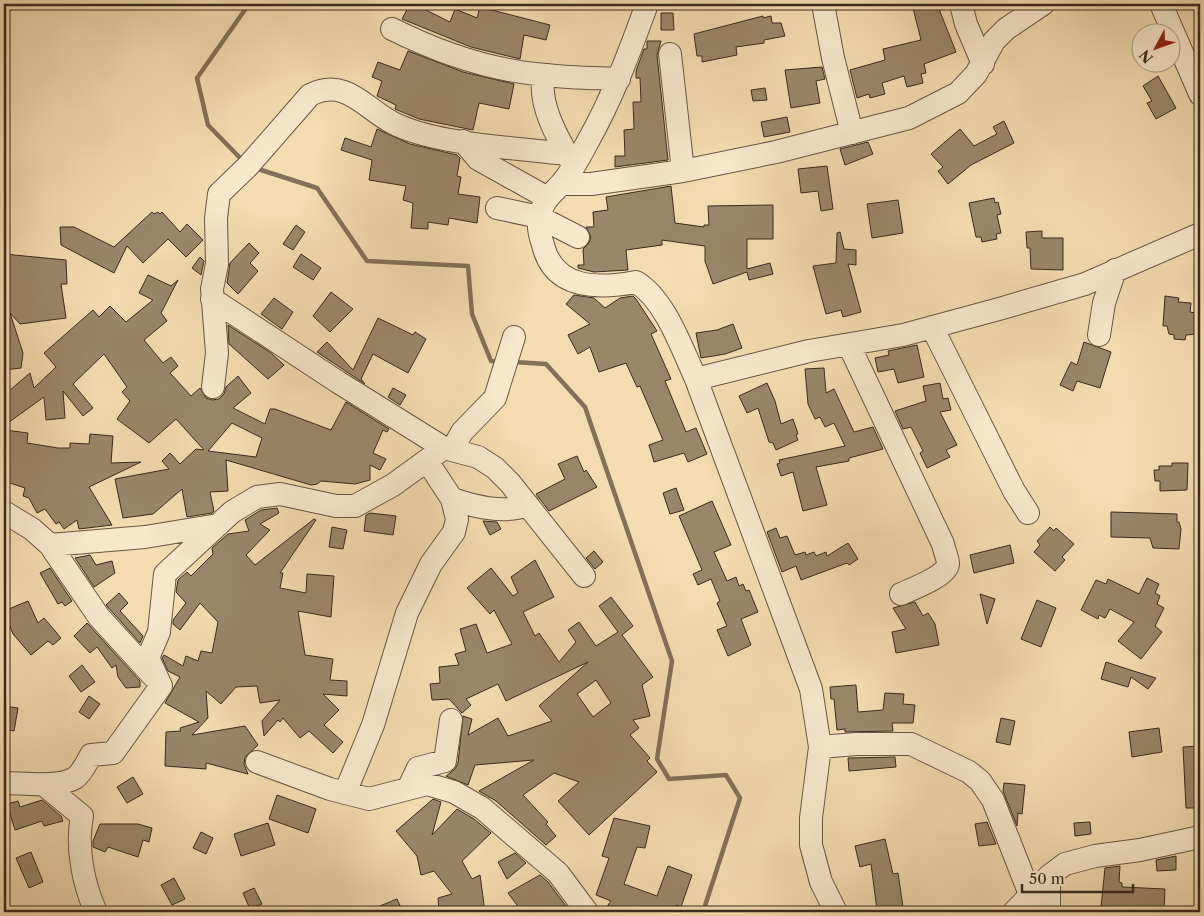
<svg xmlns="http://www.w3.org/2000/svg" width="1204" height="916" viewBox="0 0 1204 916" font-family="'Libre Caslon Text',serif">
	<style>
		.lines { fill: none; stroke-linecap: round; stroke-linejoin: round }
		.stream { stroke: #837058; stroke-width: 4.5 }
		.building { fill: #9a876a; stroke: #392a1e; fill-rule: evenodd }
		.minor-casing { stroke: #685643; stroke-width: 24 }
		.minor { stroke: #f7e8cc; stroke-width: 22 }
	</style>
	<rect width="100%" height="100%" fill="#f3dcb1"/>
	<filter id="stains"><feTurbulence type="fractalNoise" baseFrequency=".004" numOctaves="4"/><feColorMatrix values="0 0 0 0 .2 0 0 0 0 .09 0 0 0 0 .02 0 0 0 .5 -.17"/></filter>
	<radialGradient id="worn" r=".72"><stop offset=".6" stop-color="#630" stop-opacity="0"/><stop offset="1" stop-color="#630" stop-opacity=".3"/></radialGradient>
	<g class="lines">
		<path class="stream" d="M244,162l-36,-37 -11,-47 52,-74
			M255,168l62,20 50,73 101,5 4,48 19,47 8,1
			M514,362l32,2 39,43 87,254 -15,98 12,20 57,-4 14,23 -37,114"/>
	</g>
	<path class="building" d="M410,4h16l-2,5 26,13 5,-13 22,9 3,-11 70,18 -4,15 -22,-5 -4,24 -49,-12 -69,-28z
		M912,4h25l19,48 -32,12 2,9 -5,1 2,9 -16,4 -3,-11 -22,7 3,11 -15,4 -1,-4 -12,4 -7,-28 35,-10 -2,-11 38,-9z
		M661,13h12l1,17h-13z
		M763,16v2l8,-2 1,7h9l4,13 -21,4v3l-28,4 1,8 -35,7v-6h-5l-3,-22z
		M647,41h14l-4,14 11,105 -53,7v-11h10l-1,-26 10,-1 -1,-27h8l-1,-24h-4v-7l8,-22h3z
		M408,51l55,21 51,12 -5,25 -30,-6 -6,27 -54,-11 -24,-10 1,-4 -19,-9 5,-15 -10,-4 6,-15 22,8z
		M822,67l3,12 -9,2 4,22 -29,5 -6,-38z
		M1158,76l18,32 -20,11 -9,-16 5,-2 -9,-15z
		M765,88l2,12 -14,1 -2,-11z
		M787,117l3,15 -26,5 -3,-15z
		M1004,121l10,22 -43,22 -23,19 -10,-13 5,-4 -12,-13 29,-25 14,17 23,-12 -4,-7z
		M377,129l33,15 47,11 3,3 -3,18 4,1 -3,17 22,3 -3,26 -28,-5 -1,7 -20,-3v7l-17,-1 2,-25 -10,-3 3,-14 -37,-6 3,-20 -31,-10 4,-12 26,9z
		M868,142l5,12 -28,11 -5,-16z
		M827,166l6,43 -12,2 -3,-20 -17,2 -3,-24z
		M671,186l4,37 29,4v-2h5l-1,-19 65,-1v34h-26v30l23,-6 3,11 -24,6 -2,-8 -34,12 -8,-23v-15l-43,-6v5l-36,5 2,20 -34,2 -16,-4v-3h6l-1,-16 6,-6 2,-6 -5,-10h8l-1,-15 15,-2 -2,-13z
		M994,198l1,5 3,-1 3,12 -4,1 4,18 -5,1 1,5 -15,3 -1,-5h-5l-7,-34z
		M898,200l5,33 -31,5 -5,-34z
		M152,212l2,2 4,-2 2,2 2,-2 18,20 7,-8 16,16 -17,17 -18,-18 -25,24 -16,-17 -13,27 -53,-28 -1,-18h14l40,20z
		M296,225l9,7 -12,18 -10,-6z
		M1042,231v7h21v32l-32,-1 -1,-21h-3l-1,-16z
		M840,232l4,17 12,1v15l-8,-1 13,48 -18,5 -2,-7 -15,4 -13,-48 23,-3 1,-30z
		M249,243l10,10 -9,10 8,8 -20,23 -11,-11 3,-20z
		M4,254l62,6 1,24h-6l5,34 -46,6 -10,-11 13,40 -2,15 -17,2v-68h3l2,-31h-5z
		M301,254l20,14 -8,12 -20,-13z
		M200,257l4,4 -3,14 -9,-7z
		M148,275l23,11 7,-6 -17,33 6,8 -23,19 19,23 8,-6 7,9 -8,7 21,23 9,-8 6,10 6,2 7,-1 5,-5 2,-7 12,-11 13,17 -18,15 32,16 5,-15h5l56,21 15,-28 43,27 -2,3 -4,-2 -10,23 13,6 -6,11 -10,-5v15l-15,4 -34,-3 -4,3 -6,1 -85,-25 2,31 -18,1 4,19 -2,2 -25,4 -5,-28 -29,25 -30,4 -8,-39 54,-10 -7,-8 8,-8 10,11 16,-15 8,1 -28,-31 -27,24 -32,-24 13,-18 -8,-9 5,-5 -23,-33 -31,30 20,24 -10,8 -20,-25 2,27 -19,2 -2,-23 -39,28 4,-34 21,-18 4,15 22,-21 -12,-14 49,-43 6,7 11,-11 16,16 27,-22 -14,-7zM232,423l30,15 -6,19 -48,-6z
		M331,292l22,17 -23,23 -17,-16z
		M574,295l20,3 11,10 15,-10 13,-2 3,3 21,32 -6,3 20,45 -6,2 21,51 10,-4 11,26 -19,8 -4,-9 -30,9 -5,-17 14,-5 -23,-54 -3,1 -11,-24 -27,9 -9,-25 -12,7 -10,-19 22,-11 -24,-20z
		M1165,296l14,2 -1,4 13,1 -1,9 5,1 -1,6h3l-1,15 -10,1 -1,5 -11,-1v-4l-5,-1 -2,-8h-4z
		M274,298l19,14 -11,17 -21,-15z
		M378,318l35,17 2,-3 11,7 -18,34 -35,-19 -12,25 4,5 -48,-32 10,-10 26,28z
		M733,324l9,24 -17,6 -24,4 -5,-25 21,-3z
		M228,325l43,28 13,12 -16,14 -39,-35z
		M1084,342l27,10 -11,36 -23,-7 -4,10 -13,-6 11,-23 6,3z
		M917,345l7,32 -26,6 -4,-14 -16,3 -3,-14 14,-3 -1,-4z
		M824,368l2,25 8,-4 20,43 19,-5 10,22 -34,9v3l-33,6 11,38 -24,6 -10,-39 -12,4 -4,-12 3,-1 -1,-3 66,-14 -11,-23 -9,4 -5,-10 -5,2 -7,-15 -3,-35z
		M767,383l8,18 6,23 12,-5 5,15 -2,1 2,5 -22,10 -3,-7 -4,-1 -11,-34 -11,5 -8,-17z
		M940,383l3,16 5,-1 3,12 -11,2 17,33 -11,5 4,7 -23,11 -7,-15 3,-2 -12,-24 -8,2 -8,-18 31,-10 -3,-15z
		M393,388l13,7 -6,10 -12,-8z
		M5,430l23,3 -1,10 31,5h12v-5l19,1 1,-10 23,2 -2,27 30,-1 -52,25 23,38 -33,4 -2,-9 -13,9 -5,-7 -3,2 -11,-15 -8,4 -8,-15 -6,-2 2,-8 -21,-7z
		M577,456l7,16 2,-2 11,17 -48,24 -13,-17 29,-15 -7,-15z
		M1172,463h16l-1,27 -27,1v-10h-5l-1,-11h5v-4h13z
		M676,488l8,22 -14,4 -7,-21z
		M712,501l19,44 -17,7 13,29 9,-4 3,9 4,-2 3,7 3,-1 9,22 -17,7 10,26 -23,11 -11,-26 10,-4 -10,-23 3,-2 -9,-22 -13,6 -5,-11 9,-4 -23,-54z
		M277,508l2,5 -19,11 10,6 -24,25 9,10 59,-46 2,1 -36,53h3l-3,15 26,5 1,-19 27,2 -3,41 -33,-6 7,44 28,4 -3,21 17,1v15l-24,-2 16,16 -15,15 19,17 -10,11 -24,-22 -9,7 -17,-20 -3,4 -2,-2 -14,16 -2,-15 18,-21 -20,3 -3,-17 -21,1 -15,17 -15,-13 2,27 -16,17 53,-9 13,19 -13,12 -1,7 4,10 -42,-11v6l-41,-3 1,-34 15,-1 -1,-3 19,-6 -34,-19 15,-26 -12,-6 -6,-13 2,-3 19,11 3,-10 12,5 3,-10 11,2 6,-31 -18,-19 -20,27 -7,-6v-4l13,-17 -10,-11 2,-12 9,-8 4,4 22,-22 -1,-6 16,-14 21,-3 -4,-11 16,-10z
		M1111,512l66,2v8h2l2,7 -2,20 -26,-1 -3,-10 -39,-1z
		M370,513l26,3 -3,19 -29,-4 2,-16z
		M483,521l14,1 4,7 -11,6z
		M332,527l15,3 -4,19 -14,-2z
		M1050,527l4,4 2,-3 18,16 -12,13 3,3 -10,11 -21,-19 6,-7 -3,-4z
		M776,528l4,10 7,-2 8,19 10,-3 1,3 8,-3 2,4 10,-4 1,4 21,-13 10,16 -9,6 -2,-2 -46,17 -5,-14 -14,6 -15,-40z
		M1010,545l4,18 -40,10 -4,-18z
		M594,551l9,11 -8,7 -9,-11z
		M90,555l6,10 16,-4 3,12 -21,14 -19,-29z
		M535,560l19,37 -31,15 12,24 4,-3 20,29 17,-20 -8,-12 11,-8 17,24 22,-14 -19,-26 12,-9 22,29 -11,9 31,42 -11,8 8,31 -17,4 6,8 -9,7 20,23 -3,3 10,11 -68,63 -31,-34 21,-19 -25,-9 -31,22 25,27 -2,2 10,12 -10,9 -50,-44 -17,-10 55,-31 -59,5 -7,20 -22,-9 9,-7 3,-6 5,-47 9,3 -4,16 30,-17 10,18 44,-15 -13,-15 49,-44 -82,39 -8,-17 -32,15 5,6 -9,8 -13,-14 -17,1 -2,-16 10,-1 -1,-16 20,-2 -4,-11 11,-3 -6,-22 16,-5 11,29 25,-9 -18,-34 -4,4 -23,-26 24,-20 22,28 5,-3 -7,-16zM596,680l15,23 -18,14 -16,-23z
		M50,568l22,33 -7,5 -3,-4 -4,2 -18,-31z
		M1147,578l12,6 -4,9 5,3 -3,8 7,4 -9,18 7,6 -21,27 -23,-18 16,-19 -24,-13 -5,9 -6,-3 -1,4 -17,-9 15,-30 10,4 2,-5 31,15z
		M119,593l9,10 -8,8 23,25 -3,7 -34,-38z
		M980,594l15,5 -8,25z
		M1037,600l19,8 -15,39 -20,-8z
		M28,601l10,22 6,-5 17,20 -8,7 -5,-4 -17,14 -18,-21 -9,-23z
		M915,602l8,14 5,-3 7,11 4,21 -43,8 -4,-21 14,-3 -13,-21z
		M87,623l53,58v6l-14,1 -8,-11 -2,-12 -4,3 -15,-21 -7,6 -16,-17z
		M1106,662l15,5 35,11 -8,11 -17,-12 -3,10 -27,-8z
		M82,665l13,17 -14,10 -12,-16z
		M856,685l2,27 25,-2 2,-17 19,1 -1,10 12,1 -2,18h-21l1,8 -48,1v-3l-8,1 -3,-31h-3l-1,-12z
		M89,696l11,8 -11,15 -10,-7z
		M4,706l14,2 -4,23 -10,-2z
		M1001,718l14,3 -5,24 -14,-3z
		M1159,728l3,24 -30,5 -3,-25z
		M1200,746v62h-14l-3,-61z
		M895,757l1,10 -47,4 -1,-13z
		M133,777l10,17 -16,9 -10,-16z
		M1004,783l21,2 -3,29 -4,-1 -1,13 -14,-35z
		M277,795l39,14 -8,24 -39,-14z
		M433,799l8,3 -9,33 25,-26 17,10 17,14 -29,28 10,18 8,-4 5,37h-46l-1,-14 14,-4 -18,-23 -13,4 -4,-19 -21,-25z
		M42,800l19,16 2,5 -19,5 -2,-5 -27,9 -8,-26 11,-3 2,6z
		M614,818l36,8 -5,22 -8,-1 -13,37 33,12 11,-30 24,9 -11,32 -5,-2 -3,7h-70l8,-11 -15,-6 13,-37 -7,-2z
		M987,822l9,22 -17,2 -4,-22z
		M1090,822l1,12 -16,2 -1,-13z
		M268,823l7,22 -34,11 -7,-22z
		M100,824h38l14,4 -3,14 -6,-2 -5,17 -30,-10 -3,5 -12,-5v-6z
		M201,832l12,6 -7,16 -13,-6z
		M885,839l8,35 5,-1 5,34 -26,3 -6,-46 -11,3 -5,-21z
		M31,852l12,30 -14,6 -13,-30z
		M515,853l11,10 -19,16 -9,-17z
		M1176,856v14l-19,1 -1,-11z
		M1120,866l-1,16 3,1v4l43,2 -1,23 -63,-5 4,-39z
		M540,875l8,7 18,24 -9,6h-35l-14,-19z
		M174,878l11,21 -13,6 -11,-20z
		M254,888l8,16 -12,5 -7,-16z
		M397,899l6,13h-38z"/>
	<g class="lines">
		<defs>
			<path id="minor" d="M647,4c-17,47 -35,95 -60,139 -7,14 -16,29 -26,41 -11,12 -17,15 -21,31 -3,8 0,21 3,30 11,45 56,44 93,37 29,17 46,67 60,97l115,310 9,58 -9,71v27l10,37 15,30
				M823,4l10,54 19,75
				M961,4l5,20 17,40
				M1161,4l39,90
				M392,29c48,24 100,42 154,46 24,3 49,3 73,4
				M670,54l13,117
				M544,75c-7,29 15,65 29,90
				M463,141l15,18 68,38
				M561,184h30l92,-13 93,-19 133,-34 49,-25 18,-19 18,-33 12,-12 37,-25
				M497,208l42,9 39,20
				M212,299l126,83 106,66
				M932,327l82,164 14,22
				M1099,335l5,-32 11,-33
				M849,345l94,199c1,6 5,14 5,20 -1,12 -36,25 -47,30
				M696,379l113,-28 94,-16 96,-26 86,-25 115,-50
				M213,387l4,-34 -5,-64 5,-25 -1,-46 3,-24 29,-28 62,-71c37,-19 56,16 87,30 44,20 121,23 170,29
				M452,450l10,-18 33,-34 19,-61
				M427,461l25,38c24,8 52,15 76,6
				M4,512l28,17 18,16 49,72 54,59
				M50,545l95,-8 73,-12
				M161,686l-13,-28 11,-26 6,-58 67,-62 25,-15 23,-3 56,12h19l38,-21 51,-37 34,9 17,11 15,15 74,93
				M820,747l36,-3h55l58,28 11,9 13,19 38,97
				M257,762l73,27 39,10 58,-15 27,8 28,16 76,65 29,39
				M4,783c18,0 55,5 71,-5 7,-5 12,-16 16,-23l22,-2 48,-67
				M43,784l39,32c-6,30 1,68 14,96
				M409,787l9,-19 27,-7 6,-41
				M345,793l28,-68 34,-112 24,-49 23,-32 3,-13 -5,-20
				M1049,876v36
				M1014,912l35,-36 16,-12 30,-8 45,-6 60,-13"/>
		</defs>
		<use href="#minor" class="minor-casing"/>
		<use href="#minor" class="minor"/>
	</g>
	<rect width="1204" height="916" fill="none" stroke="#f3dcb1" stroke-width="20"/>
	<rect x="5" y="5" width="1194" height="906" fill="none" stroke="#392a1e" stroke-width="2.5"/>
	<rect x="10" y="10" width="1184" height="896" fill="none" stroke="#392a1e"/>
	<g transform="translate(1156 48) rotate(229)"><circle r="24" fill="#f7e8cc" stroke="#ab9c86"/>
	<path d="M0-4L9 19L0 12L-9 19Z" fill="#8f2418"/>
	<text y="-8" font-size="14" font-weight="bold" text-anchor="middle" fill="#392a1e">N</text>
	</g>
	<path d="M1022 884v8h111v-8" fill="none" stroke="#392a1e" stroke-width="2.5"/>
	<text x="1029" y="884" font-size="15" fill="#392a1e" stroke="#f7e8cc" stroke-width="4" paint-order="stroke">50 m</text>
	<rect width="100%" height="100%" filter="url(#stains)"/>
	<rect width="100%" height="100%" fill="url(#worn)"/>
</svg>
